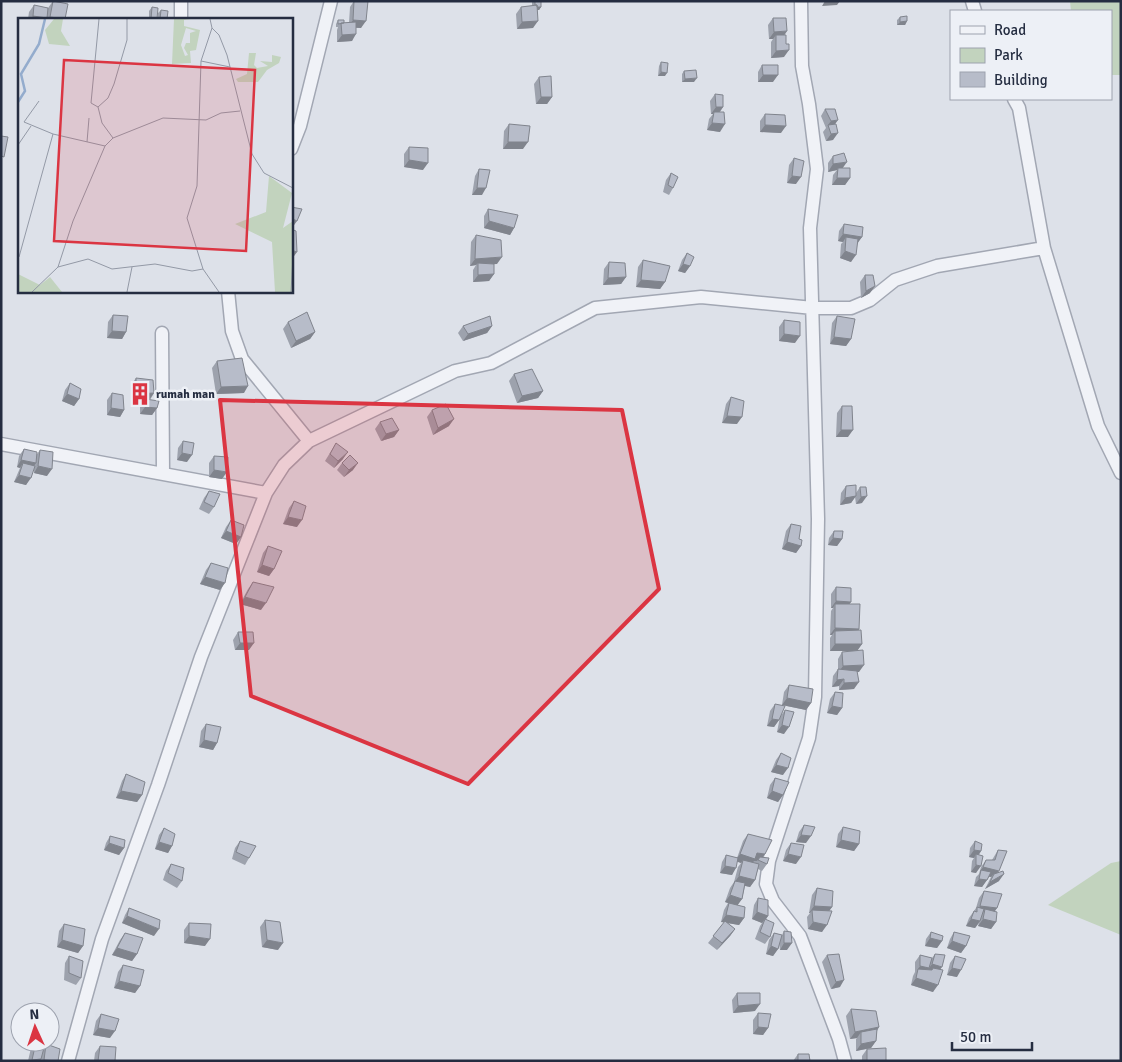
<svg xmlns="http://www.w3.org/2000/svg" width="1122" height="1062" viewBox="0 0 1122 1062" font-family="Signika,sans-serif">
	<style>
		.green { fill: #c2d3be }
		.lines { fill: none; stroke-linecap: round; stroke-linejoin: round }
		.minor-casing { stroke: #a2a7b3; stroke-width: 15 }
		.minor { stroke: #f0f2f7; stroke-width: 12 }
		.wall { fill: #9da2ad }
		.shaded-wall { fill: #80848d }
		.building { fill: #b7bcc9; stroke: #80848d }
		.marked { fill: #db3542; fill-opacity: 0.2; stroke: #db3542; stroke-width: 4; stroke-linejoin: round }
		.labels { text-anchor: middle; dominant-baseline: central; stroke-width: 5; stroke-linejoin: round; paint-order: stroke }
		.poi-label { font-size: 12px; font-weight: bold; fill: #252d41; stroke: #edf0f6; text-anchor: start }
		.inset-river { fill: none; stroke: #94accd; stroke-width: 2.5 }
		.inset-road { fill: none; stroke: #9399a6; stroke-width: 1 }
		.view { fill: #db3542; fill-opacity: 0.15; stroke: #db3542; stroke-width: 2.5 }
		.inset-edge { fill: none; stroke: #252d41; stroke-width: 2.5 }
	</style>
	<rect width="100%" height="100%" fill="#dde1e9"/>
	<path class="green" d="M1070,1h51v74h-10v-64h-40z
		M1121,861v74l-73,-30 63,-42z"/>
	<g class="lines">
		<defs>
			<path id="minor" d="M801,1l1,65 7,38 8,65 -7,59 8,291 -3,178 -6,41 -40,123 -3,23 7,17 27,35 39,103 6,22
				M972,1l3,10
				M181,19v-18
				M1014,99l5,9 25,140 54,178 23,47
				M291,149l9,-23 31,-125
				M228,291l4,40 10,28 67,82
				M162,333l1,140
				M1,444l265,49 -65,164 -43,128 -56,154 -34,122
				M266,493l18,-28 25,-24 146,-70 36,-8 104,-55 106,-11 112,11h38l19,-8 25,-20 42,-14 107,-18"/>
		</defs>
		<use href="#minor" class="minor-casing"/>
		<use href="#minor" class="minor"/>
	</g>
	<path class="wall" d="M53,1l12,18h-19l1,-1 -1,1h-18l1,-7 5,-7 14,3z
		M354,1h14l-7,27h-5l-4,13 -15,1v-12l1,-3h-2v-3l2,-4 6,3h5l1,-16z
		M532,1h9v6l-2,3h-2l-4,18 -16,1 -1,-15 5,-7 11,-1z
		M152,7l5,12h-8v-8z
		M161,10l6,9h-9v-6z
		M900,17l7,4 -2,4h-8v-5z
		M773,18l11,17v22l-13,1v-16l2,-3h-4l-1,-14z
		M661,62l4,14h-7l1,-10z
		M762,65l11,17h-15v-10z
		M684,71l10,11h-12v-8z
		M539,77l13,20 -5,7h-11l-2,-20z
		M715,94l8,13 -3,5v20l-13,-2 2,-11 4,-5h-2l-1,-13z
		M825,109l10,15 -2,16 -7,1 -3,-9 3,-4 -5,-12z
		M765,114l16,19 -21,-1v-11z
		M509,124l14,25h-20l1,-18z
		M409,147l14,23 -19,-3v-13z
		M833,156l17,22 -5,7h-13l1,-10 4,-5 -9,2v-9z
		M794,158l2,26 -9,-1 2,-18z
		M479,169l3,26h-10l3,-19z
		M671,173l2,15 -4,7 -6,-3 3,-12z
		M488,209l26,19 -4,7 -26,-7v-12z
		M844,224l18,13 -5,6 -6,19 -11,-4 1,-14 2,-2 -5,-1 1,-10z
		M476,235l21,29h-3v10l-5,7 -16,1v-12l3,-5 -6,1 1,-24z
		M687,253l3,13 -5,7 -7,-2 4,-11z
		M643,260l22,22 -5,7 -24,-2 2,-20z
		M609,262l17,15 -5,7 -18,1 1,-16z
		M865,275l5,18 -9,5 -1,-16z
		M113,315l13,17 -4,7 -15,-1 1,-16z
		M837,316l14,23 -5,7 -16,-2 2,-21z
		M784,320l11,23 -16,-2v-14z
		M288,322l27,10 -5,7 -19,9 -8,-19z
		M463,326h29l-5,7 -24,8 -5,-8z
		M217,361l27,32 -28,1 -4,-26z
		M514,374l29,17 -5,7 -21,5 -8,-22z
		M136,378l18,15 -4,7 7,8 -5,7 -12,-1v-8l4,-6 -12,1 -1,-16z
		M70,383l9,16 -5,7 -12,-5 3,-11z
		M112,393l12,17 -4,7 -13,-2v-15z
		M731,397l6,27 -15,-1 4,-19z
		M842,406l6,31h-12l1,-24z
		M432,410l17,16 -16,9 -6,-18z
		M380,422l19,8 -5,7 -13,4 -6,-12z
		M183,441l4,21 -10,-2 1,-12z
		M336,443l7,16 -9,9 -9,-7z
		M24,449l13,5 3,-4 7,26 -13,-3v-5l-8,17 -12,-3 6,-14 -3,-1 2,-11z
		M214,456l8,23 -13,-2v-14z
		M342,463l11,7 -9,7 -7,-7z
		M846,486l10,7 4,-6 2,16 -6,1 -1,-7 -4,6 -11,2 1,-12z
		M209,491l5,16 -5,7 -10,-5 5,-11z
		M294,501l3,26 -14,-3 6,-16z
		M231,520l10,17 -5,7 -15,-6 5,-11z
		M791,524l8,15 2,7 -5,7 -14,-4 4,-18z
		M834,531l8,8 -5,7 -9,-1 1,-7z
		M268,546l6,23 -5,7 -12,-4 6,-19z
		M211,563l9,27 -20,-6 6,-14z
		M253,582l8,28 -21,-6 8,-15z
		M836,587l14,17 9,25v1l3,14 -5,7 2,21h-2l-3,17 -15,1v-4l-7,1 1,-11 5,-7v-10l4,-7 13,-1h-25v-13l2,-3h-2l1,-24 2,-3h-2v-14z
		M238,632l11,18h-14l-2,-10z
		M789,685l22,18 -5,7 -24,-5 2,-13z
		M835,692l7,16 -5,7 -10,-2 3,-14z
		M775,704l4,16 -5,7 -7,-1 3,-15z
		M785,710l-1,24 -7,-2 3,-15z
		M206,724l11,19 -4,7 -14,-3 2,-16z
		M781,753l2,22 -12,-3 5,-12z
		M126,774l16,21 -5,7 -21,-4 6,-17z
		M775,778l8,17 -5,7 -11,-4 3,-13z
		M804,825l2,18 -10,-1 3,-10z
		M843,827l16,17 -5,7 -18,-4 2,-13z
		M164,828l8,18 -4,7 -13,-4 4,-14z
		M748,834l19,30 -5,7 -4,-2 -3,11 -5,7 -5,-1 -3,13 -5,6 7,13 -5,7 -11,-2 7,6 -5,7 -13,14 -9,-7 17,-21h-4l3,-12 4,-7 -3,-1 5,-14 4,-6 4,-15 3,-4 -4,-2 -5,14 -12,-2 2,-11 4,-7 11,3 6,-17z
		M110,836l14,12 -5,7 -15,-5 2,-7z
		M240,841l9,17 -4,7 -13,-6 3,-11z
		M975,841l6,10 -2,4 -3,18 -5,-1 1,-11 2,-3 -5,-1 1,-9z
		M791,843l5,21 -13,-3 3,-11z
		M998,850l-1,23 2,8 -14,8 6,-12h-2l-7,10 -8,-1 2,-9 3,-3 2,-7 5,-7h6z
		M171,864l11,17 -5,7 -14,-8 3,-9z
		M817,888l15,19 -3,4 -7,21 -14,-3 -1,-12 3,-4h-1l3,-18z
		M984,891l13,17 -2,3 1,11 -5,7 -13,-3 1,-3 -4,5 -9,-2 3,-8 7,-10 3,-10z
		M758,898l10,18 -2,3 4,18 -5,7 -10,-5 5,-13 2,-3 -10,-4 2,-14z
		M129,908l25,28 -32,-13 3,-8z
		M265,920l13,30 -16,-3 -2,-20z
		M189,923l16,23 -21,-3v-13z
		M64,924l19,22 -5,7 -21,-6 2,-16z
		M784,931l3,19h-7l-1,-7 -1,6 -5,7 -7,-2 3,-14 5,-7 8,2z
		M931,932l11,9 -5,7 -12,-2 1,-7z
		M954,932l12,14 -5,7 -14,-5 3,-9z
		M125,933l12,21 -5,7 -20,-6 8,-15z
		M935,954l5,15 -7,23 -22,-7 2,-9 2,-4v-10l5,-7 12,3z
		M827,955l13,32 -9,2 -9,-27z
		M69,956l12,22 -5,7 -12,-5 1,-17z
		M955,956l2,21 -10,-2 3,-12z
		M123,965l17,21 -5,7 -21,-5 4,-16z
		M737,993l18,18 -22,2 -1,-13z
		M851,1009l28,18 -2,4 -1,10 -5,7 -15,3v-12l1,-1 -7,1 -4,-23z
		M758,1013l10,15 -5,7 -10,-1v-14z
		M101,1014l9,24 -17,-3 3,-14z
		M35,1042h4l5,7 2,-5 12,17h-30l3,-13z
		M100,1046l15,15h-21l1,-8z
		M867,1049l19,12h-24v-5z
		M798,1054l12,7h-17z"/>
	<path class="shaded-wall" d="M825,1h15l-3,4 -15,1z
		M535,7h6l-2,3h-6z
		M33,16l14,2 -1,1h-16z
		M353,20l13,1 -5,7 -13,-1z
		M538,21l-5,7 -16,1 5,-7z
		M907,21l-2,4h-8l3,-3z
		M787,31l-5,8 -6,-4 -3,4h-4l5,-7z
		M356,34l-4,7 -15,1 5,-7z
		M789,50l-5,7 -13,1 5,-7z
		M661,72l6,1 -2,3h-7z
		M763,75h15l-5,7h-15z
		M697,78l-3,4h-12l3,-3z
		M541,97h11l-5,7h-11z
		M716,107h7l-5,7 -4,-2 -1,2h-2z
		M838,120l-5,7 -5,-2 3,-4z
		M712,123l13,1 -5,8 -13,-2z
		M765,125l21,1 -5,7 -21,-1z
		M838,133l-5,7 -7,1 5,-7z
		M508,142h20l-5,7h-20z
		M409,160l19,3 -5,7 -19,-3z
		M847,162l-5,7 -4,-1 -1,2 -9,2 5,-8z
		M792,176l9,1 -5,7 -9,-1z
		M837,178h13l-5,7h-13z
		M477,188h9l-4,7h-10z
		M291,218l6,3 -5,7 -1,-1z
		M489,221l25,7 -4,7 -26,-7z
		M843,234l19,3 -5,7 -11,-7 -3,5 -5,-1z
		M291,250l6,2 -5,7 -1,-1z
		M845,251l11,4 -5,7 -11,-4z
		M502,257l-5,7 -19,1v-2l-2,2 -6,1 5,-7z
		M683,264l7,2 -5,7 -7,-2z
		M494,274l-5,7 -16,1 5,-7z
		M626,277l-5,7 -18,1 5,-7z
		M641,280l24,2 -5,7 -24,-2z
		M875,286l-5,7 -9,5 5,-7z
		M492,326l-5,7 -24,8 5,-7z
		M112,331l14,1 -4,7 -15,-1z
		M315,332l-5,7 -19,9 5,-7z
		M784,334l16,2 -5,7 -16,-2z
		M834,337l17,2 -5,7 -16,-2z
		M248,386l-4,7 -28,1 5,-7z
		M543,391l-5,7 -21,5 5,-7z
		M154,393l-5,7 -4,-1 -1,1 -12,1 4,-7z
		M67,394l12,5 -5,7 -12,-5z
		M145,407l12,1 -5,7 -12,-1z
		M111,408l13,2 -4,7 -13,-2z
		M727,416l15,1 -5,7 -15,-1z
		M454,419l-5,7 -16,9 5,-7z
		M399,430l-5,7 -13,4 5,-7z
		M841,430h12l-5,7h-12z
		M348,452l-5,7 -9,9 4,-7z
		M182,453l10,2 -5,7 -10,-2z
		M21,460l15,3 -5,7 -8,-7 -3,5 -3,-1z
		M358,463l-5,7 -9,7 5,-7z
		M38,466l14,3 -5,7 -13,-3z
		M214,470l13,2 -5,7 -13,-2z
		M19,475l12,3 -5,7 -12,-3z
		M856,496l-5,7 -11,2 5,-7z
		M867,496l-5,7 -6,1 5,-7z
		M288,517l14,3 -5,7 -14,-3z
		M226,531l15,6 -5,7 -15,-6z
		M833,538l9,1 -5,7 -9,-1z
		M787,542l14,4 -5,7 -14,-4z
		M262,565l12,4 -5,7 -12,-4z
		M205,577l20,6 -5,7 -20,-6z
		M245,597l21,6 -5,7 -21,-6z
		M836,601l15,1 -5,7 -11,-5 -2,4h-2z
		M835,628l24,1 -5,7 -19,-5 -3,4h-2z
		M240,643h14l-5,7h-14z
		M835,644h27l-5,7h-27z
		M864,665l-5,7 -21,1 5,-7z
		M844,679l-5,7 -7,1 5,-7z
		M859,682l-5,7 -15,1 5,-7z
		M787,698l24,5 -5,7 -24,-5z
		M832,706l10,2 -5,7 -10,-2z
		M772,719l7,1 -5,7 -7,-1z
		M782,725l7,2 -5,7 -7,-2z
		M204,740l13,3 -4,7 -14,-3z
		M776,765l12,3 -5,7 -12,-3z
		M121,791l21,4 -5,7 -21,-4z
		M772,791l11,4 -5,7 -11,-4z
		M801,835l10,1 -5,7 -10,-1z
		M841,840l18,4 -5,7 -18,-4z
		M159,842l13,4 -4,7 -13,-4z
		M109,843l15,5 -5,7 -15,-5z
		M974,850l7,1 -5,7v-4l-2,4 -5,-1z
		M757,853l8,1 -5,7v-4l-3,4h-3l-4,5 -7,-6 -2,3 -6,-2 5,-7z
		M788,854l13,3 -5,7 -13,-3z
		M976,865l5,1 -5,7 -5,-1z
		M725,866l11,2 -4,7 -12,-2z
		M983,867l16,4 -5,7v-4l-3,3 -11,-3 1,-4 -3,4z
		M1004,874l-5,7 -14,8 5,-7z
		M739,876l16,4 -5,7 -16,-4z
		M979,879l8,1 -5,7 -8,-1z
		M730,895l12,4 -5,7 -12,-4z
		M814,906l18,1 -5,7 -15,-4 -2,3h-1z
		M980,906l17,2 -5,7 -7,-6 -3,5 -5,-4z
		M757,912l11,4 -4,6 1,-3 -3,4 -10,-4z
		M726,915l18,3 -5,7 -18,-3z
		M127,916l32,13 -5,7 -32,-13z
		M971,919l9,2 -5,7 -9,-2z
		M983,919l13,3 -5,7 -13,-3z
		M813,922l14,3 -5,7 -14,-3z
		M735,929l-5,7 -13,14 5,-7z
		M189,936l21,3 -5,7 -21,-3z
		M930,938l12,3 -5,7 -12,-2z
		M62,940l21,6 -5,7 -21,-6z
		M267,940l16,3 -5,7 -16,-3z
		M952,941l14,5 -5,7 -14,-5z
		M784,943h8l-5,7h-7z
		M771,946l7,3 -5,7 -7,-2z
		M117,948l20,6 -5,7 -20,-6z
		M932,964l10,3 -5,7 -10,-3z
		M920,966l9,2 -5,7 -6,-6z
		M952,968l9,2 -4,7 -10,-2z
		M916,978l22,7 -5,7 -22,-7z
		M844,980l-4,7 -9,2 5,-7z
		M119,981l21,5 -5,7 -21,-5z
		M760,1004l-5,7 -22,2 5,-7z
		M758,1027l10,1 -5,7 -10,-1z
		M879,1027l-5,7 -13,-2 -4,6 -7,1 5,-7z
		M98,1028l17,3 -5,7 -17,-3z
		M876,1041l-5,7 -15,3 5,-7z
		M41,1059l-1,2h-9l1,-1z"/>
	<path class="building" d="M53,1l15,3 -3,15 -15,-2z
		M354,1h14l-2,20 -13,-1z
		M535,1h6v6h-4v-2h-2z
		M34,5l14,3 -1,10 -14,-2z
		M537,5l1,16 -16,1 -1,-15z
		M152,7l6,1 -1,11h-6z
		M161,10l7,1 -1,8h-7z
		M907,16v5l-7,1v-5z
		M773,18h13l1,13 -13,1z
		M338,20h6v3l-6,1z
		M356,22v12l-14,1 -1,-12z
		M776,35h10v9h3v6l-13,1z
		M661,62l7,1 -1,10 -6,-1z
		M762,65h16v10h-15z
		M696,70l1,8 -12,1 -1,-8z
		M551,76l1,21h-11l-2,-20z
		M715,94l8,1v12h-7z
		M825,109h10l3,11 -7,1z
		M714,112h10l1,12 -13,-1z
		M765,114l20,1 1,11 -21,-1z
		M509,124l21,2 -2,16h-20z
		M836,124l2,9 -7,1 -3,-9z
		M1,136l7,1 -4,20 -3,-1z
		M409,147l19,1v15l-19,-3z
		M844,153l3,9 -14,2v-8z
		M794,158l10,3 -3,16 -9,-1z
		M838,168h12v10h-13z
		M479,169l11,1 -4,18h-9z
		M671,173l7,4 -5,11 -5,-3z
		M291,207l11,2 -5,12 -6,-3z
		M488,209l30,6 -4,13 -25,-7z
		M844,224l19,3 -1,10 -19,-3z
		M291,229l5,2 1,21 -6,-2z
		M476,235l25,5 1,17 -27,2z
		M846,237l12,2 -2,16 -11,-4z
		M687,253l7,4 -4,9 -7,-2z
		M643,260l27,6 -5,16 -24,-2z
		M609,262l16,1 1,14 -18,1z
		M478,263l16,1v10l-16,1z
		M865,275h8l2,11 -9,5z
		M307,312l8,20 -19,9 -8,-19z
		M113,315l15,1 -2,16 -14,-1z
		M490,316l2,10 -24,8 -5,-8z
		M837,316l18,3 -4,20 -17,-2z
		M784,320l16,2v14l-16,-2z
		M242,358l6,28 -27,1 -4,-26z
		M532,369l11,22 -21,5 -8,-22z
		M136,378l17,2 1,13 -18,1z
		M70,383l11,6 -2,10 -12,-5z
		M112,393l11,2 1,15 -13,-2z
		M731,397l13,4 -2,16 -15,-1z
		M145,399l14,2 -2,7 -12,-1z
		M446,404l8,15 -16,9 -6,-18z
		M842,406h10l1,24h-12z
		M392,418l7,12 -13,4 -6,-12z
		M183,441l11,2 -2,12 -10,-2z
		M336,443l12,9 -10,9 -8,-7z
		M24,449l13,3 -1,11 -15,-3z
		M40,450l13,2 -1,17 -14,-3z
		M350,455l8,8 -9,7 -7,-7z
		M214,456l14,1 -1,15 -13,-2z
		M23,463l12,3 -4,12 -12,-3z
		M856,485v11l-11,2 1,-12z
		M860,487h6l1,9 -6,1z
		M209,491l11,3 -6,13 -10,-5z
		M294,501l12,5 -4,14 -14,-3z
		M231,520l13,5 -3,12 -15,-6z
		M791,524l10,2 -2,13 3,1 -1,6 -14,-4z
		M834,531h9l-1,8 -9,-1z
		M268,546l14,5 -8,18 -12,-4z
		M211,563l17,5 -3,15 -20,-6z
		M253,582l21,5 -8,16 -21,-6z
		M836,587l15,1v14l-15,-1z
		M835,604h25l-1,25 -24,-1z
		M861,630l1,14h-27v-13z
		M238,632h15l1,11h-14z
		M863,650l1,15 -21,1 -1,-14z
		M838,669l19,2 2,11 -15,1v-4l-7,1z
		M789,685l24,4 -2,14 -24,-5z
		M835,692l8,1 -1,15 -10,-2z
		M775,704l10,2 -6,14 -7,-1z
		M785,710l9,2 -5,15 -7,-2z
		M206,724l15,3 -4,16 -13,-3z
		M781,753l10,5 -3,10 -12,-3z
		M126,774l19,8 -3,13 -21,-4z
		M775,778l14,4 -6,13 -11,-4z
		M804,825l11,2 -4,9 -10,-1z
		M843,827l17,4 -1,13 -18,-4z
		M164,828l11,6 -3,12 -13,-4z
		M748,834l24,6 -7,14 -8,-1 -2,6 -15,-5z
		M110,836l15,4 -1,8 -15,-5z
		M240,841l16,5 -7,12 -13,-6z
		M975,841l7,3 -1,7 -7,-1z
		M791,843l13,2 -3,12 -13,-3z
		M998,850l9,1 -8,20 -16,-4 3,-7h9z
		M976,854l7,2 -2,10 -5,-1z
		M726,855l12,3 -2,10 -11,-2z
		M760,857l9,1 -2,6 -9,-4z
		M743,860l16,4 -4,16 -16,-4z
		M171,864l13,4 -2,13 -14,-8z
		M981,870l10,2 -4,8 -8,-1z
		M1003,871l1,3 -14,8 4,-8z
		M735,881l10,2 -3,16 -12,-4z
		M817,888l16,3 -1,16 -18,-1z
		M984,891l18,3 -5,14 -17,-2z
		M758,898l10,2v16l-11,-4z
		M729,903l16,4 -1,11 -18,-3z
		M977,907l7,2 -4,12 -9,-2 3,-8 3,1z
		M129,908l31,12 -1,9 -32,-13z
		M985,909l12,3 -1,10 -13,-3z
		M812,910l20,1 -5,14 -14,-3z
		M765,919l9,4 -4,14 -10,-5z
		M265,920l15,2 3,21 -16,-3z
		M725,921l10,8 -13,14 -9,-7z
		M189,923l22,1 -1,15 -21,-3z
		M64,924l21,5 -2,17 -21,-6z
		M784,931l7,1 1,11h-8z
		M931,932l12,4 -1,5 -12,-3z
		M954,932l16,4 -4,10 -14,-5z
		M125,933l18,5 -6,16 -20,-6z
		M774,933l8,2 -4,14 -7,-3z
		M839,954l5,26 -8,2 -9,-27z
		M935,954l10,1 -3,12 -10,-3z
		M920,955l12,3 -3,10 -9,-2z
		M69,956l14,5 -2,17 -12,-5z
		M955,956l11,3 -5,11 -9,-2z
		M123,965l21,5 -4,16 -21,-5z
		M933,968l10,2 -5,15 -22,-7 2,-9 14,1z
		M737,993h23v11l-22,2z
		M851,1009l25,2 3,16 -24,5z
		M758,1013l13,1 -3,14 -10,-1z
		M101,1014l18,5 -4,12 -17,-3z
		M877,1029l-1,12 -15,3v-12z
		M36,1042h3l6,2 -4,15 -9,1z
		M46,1044l14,5 -2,12 -14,-1z
		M100,1046l16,1 -1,14h-17z
		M886,1048v13h-19v-12z
		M798,1054h11l1,7h-12z"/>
	<path class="marked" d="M220,400l402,10 37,179 -191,195 -217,-88z"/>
	<defs>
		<symbol id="building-bare" viewBox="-9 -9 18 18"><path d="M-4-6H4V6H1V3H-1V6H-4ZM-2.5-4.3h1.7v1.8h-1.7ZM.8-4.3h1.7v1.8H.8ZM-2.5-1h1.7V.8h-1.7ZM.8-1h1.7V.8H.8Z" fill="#db3542" stroke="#edf0f6" stroke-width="2.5" paint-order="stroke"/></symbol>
	</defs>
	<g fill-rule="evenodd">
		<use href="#building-bare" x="124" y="378" width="32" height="32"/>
	</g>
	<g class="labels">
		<g class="poi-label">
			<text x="156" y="394">rumah man</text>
		</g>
	</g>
	<g transform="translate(18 18)">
		<rect width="275" height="275" fill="#dde1e9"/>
		<path d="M36,1h9l-2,12 9,15 -21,-2 -4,-14zM156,1h17l-7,1v6l16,4 -4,20 -6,1 1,12 -19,1zM168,10l10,3 -6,2v10h-4l-2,5 4,7 -3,1 -4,-11zM231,35h7l-2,12 3,3 11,-2 -8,-5 12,1v-7l9,2 -2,6 -12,7 -9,12h-20l-2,-3 11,-5zM251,158l23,17 -9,35 10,-7v71h-18l-3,-50 -37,-18 31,-12zM0,256l22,11 10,-8 12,15h-44z" fill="#c2d3be" fill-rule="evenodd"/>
		<path class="inset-river" d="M0,84l7,-11 -4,-17 18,-30 6,-25"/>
		<path class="inset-road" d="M192,1l2,9 7,7 8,20 25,99 12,19 29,15M194,10l-11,33 -4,125 -10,32 16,51 16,23M183,43l29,6M80,89l10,-9 6,-14 13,-44v-21M80,89l-7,-4 8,-84M80,89l4,16 11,15M69,124l2,-24M0,127l13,-19M87,128l8,-8 50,-20 43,2 15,-7 19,-2M1,239l34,-123M40,249l30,-8 24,10 43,-5 37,7 11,-2M14,274l26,-25 15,-46 32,-75 -52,-12 -29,-12 15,-21M109,274l5,-25M273,274l2,-36"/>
		<path class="view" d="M46,42l191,10 -9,181 -192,-10z"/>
		<rect width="275" height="275" class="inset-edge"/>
	</g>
	<rect width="1122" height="1062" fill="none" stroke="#252d41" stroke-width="5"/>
	<rect x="950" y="10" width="162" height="90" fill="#edf0f6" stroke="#9da2ae"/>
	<rect x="960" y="26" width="25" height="8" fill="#f0f2f7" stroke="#9da2ae"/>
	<text x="994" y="35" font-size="15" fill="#252d41">Road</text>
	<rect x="960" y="48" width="25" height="15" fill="#c2d3be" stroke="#9da2ae"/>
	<text x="994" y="60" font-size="15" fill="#252d41">Park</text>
	<rect x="960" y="72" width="25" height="15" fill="#b7bcc9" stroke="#9da2ae"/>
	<text x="994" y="85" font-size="15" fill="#252d41">Building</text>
	<g transform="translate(35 1027) rotate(357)"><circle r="24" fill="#edf0f6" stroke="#9da2ae"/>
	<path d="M0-4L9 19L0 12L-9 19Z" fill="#db3542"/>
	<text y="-8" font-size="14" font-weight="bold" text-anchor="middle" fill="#252d41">N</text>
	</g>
	<path d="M952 1042v8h80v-8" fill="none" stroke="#252d41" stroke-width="2.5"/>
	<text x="960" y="1042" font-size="15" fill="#252d41" stroke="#edf0f6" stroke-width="4" paint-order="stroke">50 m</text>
</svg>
